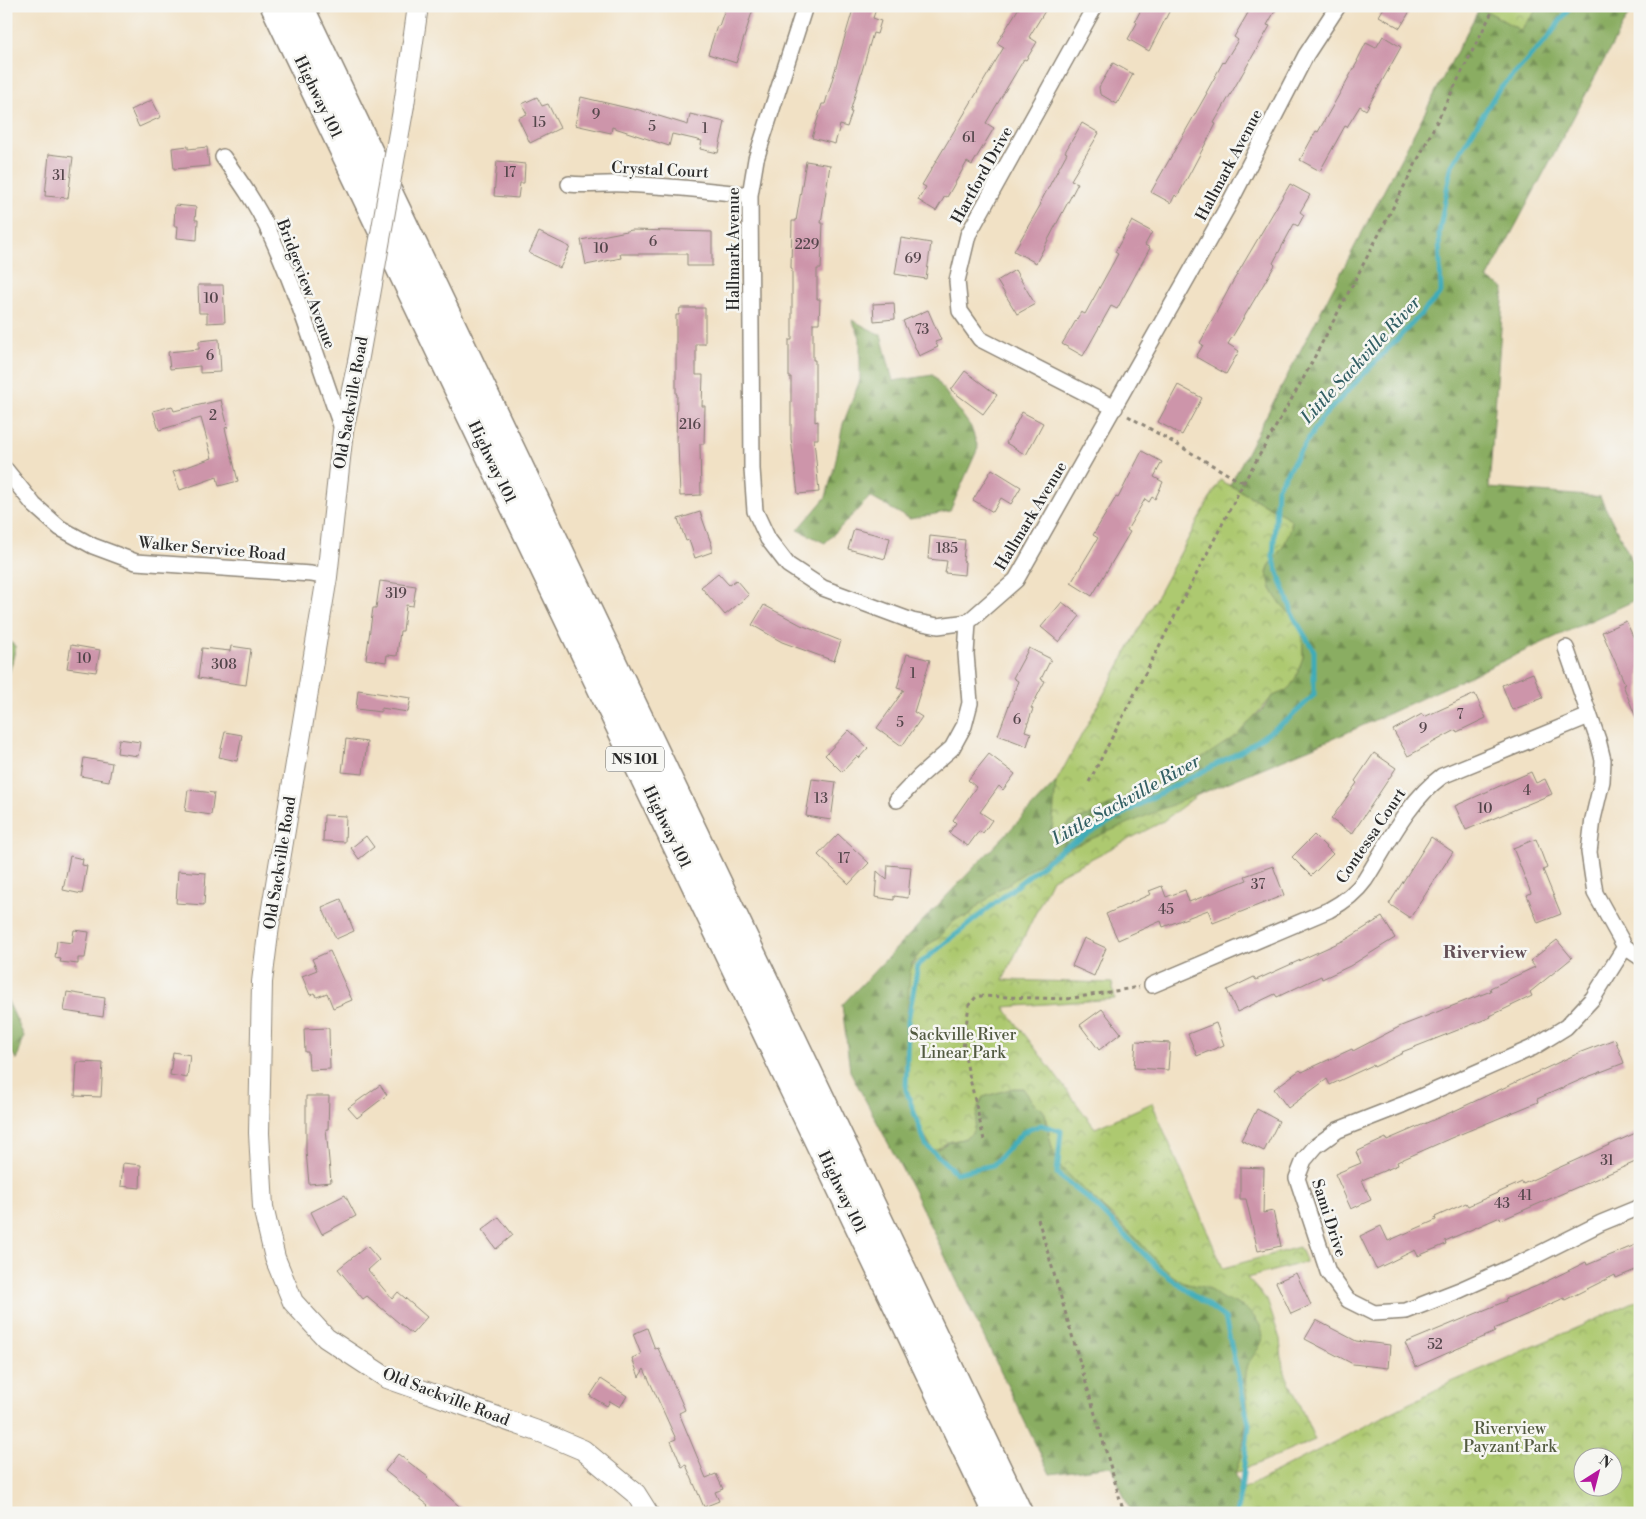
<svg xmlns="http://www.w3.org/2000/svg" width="1646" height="1519" viewBox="0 0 1646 1519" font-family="'Libre Bodoni',serif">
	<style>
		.forest { fill: url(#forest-firs); stroke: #5a6c46 }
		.park { fill: url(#park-crowns); stroke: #6c7a4e; fill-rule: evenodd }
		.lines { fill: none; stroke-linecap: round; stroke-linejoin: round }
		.stream { stroke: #3cacb9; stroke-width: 5 }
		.building { fill: #cd95aa }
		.street-casing { stroke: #8e8678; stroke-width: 18 }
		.secondary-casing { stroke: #8e8678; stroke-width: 22 }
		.highway-casing { stroke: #8e8678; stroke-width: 29 }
		.path { stroke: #8e8678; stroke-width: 3; stroke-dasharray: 4 4; stroke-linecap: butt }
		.street { stroke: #fff; stroke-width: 15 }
		.secondary { stroke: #fff; stroke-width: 20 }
		.highway { stroke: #fff; stroke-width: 26 }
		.secondary-bridge-casing { stroke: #8e8678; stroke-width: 22; stroke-linecap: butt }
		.secondary-bridge { stroke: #fff; stroke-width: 20 }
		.labels { text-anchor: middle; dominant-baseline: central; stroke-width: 5; stroke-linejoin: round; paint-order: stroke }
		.number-label { font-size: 14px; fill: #54464b }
		.shield { fill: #f6f6f2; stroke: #686867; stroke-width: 1 }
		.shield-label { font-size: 15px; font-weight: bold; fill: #2b2b2b }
		.street-label { font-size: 16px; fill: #2b2b2b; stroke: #f6f6f2 }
		.park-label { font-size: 16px; fill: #525a40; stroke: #f6f6f2 }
		.water-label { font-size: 18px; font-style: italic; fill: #325f64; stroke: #f6f6f2 }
		.neighbourhood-label { font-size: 18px; font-weight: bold; fill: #645057; stroke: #f6f6f2 }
	</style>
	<defs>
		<pattern id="forest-firs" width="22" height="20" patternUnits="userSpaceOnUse" patternTransform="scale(1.25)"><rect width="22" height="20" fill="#8aad62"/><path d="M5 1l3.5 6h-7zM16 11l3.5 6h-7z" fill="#718d51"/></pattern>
		<pattern id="park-crowns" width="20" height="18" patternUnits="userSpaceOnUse" patternTransform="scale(1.25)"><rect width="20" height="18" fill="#adc970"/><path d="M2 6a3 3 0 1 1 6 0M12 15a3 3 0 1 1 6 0" fill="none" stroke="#8da35c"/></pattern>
	</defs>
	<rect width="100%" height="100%" fill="#f6f6f2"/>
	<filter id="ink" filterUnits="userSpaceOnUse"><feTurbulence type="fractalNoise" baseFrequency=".02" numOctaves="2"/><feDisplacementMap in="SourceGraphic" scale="10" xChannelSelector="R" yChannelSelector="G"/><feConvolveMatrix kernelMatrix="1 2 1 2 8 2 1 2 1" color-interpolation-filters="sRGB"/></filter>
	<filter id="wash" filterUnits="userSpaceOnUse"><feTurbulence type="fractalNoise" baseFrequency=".0096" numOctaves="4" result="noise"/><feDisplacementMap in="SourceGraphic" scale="20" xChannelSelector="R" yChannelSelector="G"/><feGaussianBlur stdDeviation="1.12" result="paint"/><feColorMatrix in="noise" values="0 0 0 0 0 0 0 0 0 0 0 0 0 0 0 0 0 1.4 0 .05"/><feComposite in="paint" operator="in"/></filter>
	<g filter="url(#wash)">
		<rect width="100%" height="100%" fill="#f1e1c5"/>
		<path class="forest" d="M1540,6h93l-146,273 17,9 -15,200 111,9 40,79v22l-296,136 -298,124 -41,28 -8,4 -9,9 -9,5 -11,12 -9,2 -7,5 -13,15 -10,6 -17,19 -6,68 1,13 -3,10 9,52 5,10 4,15 16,18 11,-7 17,-4 8,-11 2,-14 7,-16 30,-9h10l12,17 7,4 3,4 7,35 7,16 53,53 74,67 10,1 17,5 11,10 7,1 19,10 10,14 3,6v7l-4,11 -11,17 -2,10 2,36 -8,51 -5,9 6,18 -5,23h-113l7,-3 -19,-44 -61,8 -137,-284 -63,-119 -8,-66 214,-223 -4,49 10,-3 11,-7 13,-4 44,-22 121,-75 13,-12 9,-12 12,-5 11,-14 7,-20 -1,-29 -25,-29 -6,-10 -4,-16 2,-7 15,-21 8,-23 -1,-3 -61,-34 250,-478 40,23z
			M852,320l29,15 12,46 40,-6 38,52 7,21 -28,63 -40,8 -40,-22 -45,46 -27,-13 28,-33 9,-33 8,-40 17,-44v-43z
			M6,638l10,9 -10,38z
			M6,997l18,39 -7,24 -11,-15z"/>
		<path class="park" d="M1478,6h62l-20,24z
			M1220,480l71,39v9l-7,17 -15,21 -2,7 4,16 6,10 25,29 1,29 -7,20 -6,10 -5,4 -12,5 -36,39 -33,22 -74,38 -44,22 -13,4 -11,7 -10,4 4,-50z
			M1200,793l-38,29 -110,57 -49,101 109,3 3,16 -111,8 91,121 57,-25 71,165 76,-21 7,15 -59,16 20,22 13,39 3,29 32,72 -80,33c6,-13 13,-49 13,-63 -1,-14 -4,-29 -1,-42 4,-16 24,-24 12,-44 -6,-11 -17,-19 -29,-23 -3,-1 -4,-1 -7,-2 -7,-4 -11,-9 -19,-12 -9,-2 -18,-2 -25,-7 -19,-12 -32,-32 -49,-48 -19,-18 -39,-35 -58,-54 -4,-5 -10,-9 -13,-14 -10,-16 -9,-34 -14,-51l-3,-4 -7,-4 -12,-17h-10l-30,9c-7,10 -6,19 -9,30 -2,13 -16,12 -26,15 -5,2 -8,6 -14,8l-2,-2 -10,-17 -16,-47 -2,-30 3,-10 -1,-13 4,-60 6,-13 13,-14 10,-6 13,-15 7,-5 10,-2 10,-12 9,-5 9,-9 8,-4 41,-28z
			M1640,1299v214h-404l5,-23 206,-106 136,-59zM1584,1456h30v30h-30z"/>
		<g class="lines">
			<path class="stream" d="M1236,1513l5,-23 8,-66 -24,-106 -64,-47 -70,-70 -34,-27 4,-43 -20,-6 -18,7 -30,33 -37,8 -30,-28 -20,-55 2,-69 10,-56 144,-116 87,-50 91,-47 50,-34 24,-23v-44l-20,-34 -21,-59 4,-70 44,-69 120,-126 -2,-59 12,-67 46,-75 50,-53 24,-33"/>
		</g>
		<g id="blocks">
			<path class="building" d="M726,6h28l-18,57 -28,-9 9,-28h2z
				M854,6h23l-4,12 8,3 -4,13 -4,-1 -23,79h2l-5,15 -7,-2 -5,19 -23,-6 10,-34h3z
				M1020,6h28l-19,31 8,5 -11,18 -2,-1 -38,64 8,5 -22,37 -5,-3 -20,35 -2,-1 -9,15 -18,-11 8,-13 -4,-2 82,-138 -7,-4z
				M1143,6h29l-23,45 -21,-12 9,-16 -2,-2z
				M1252,6h26l-11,19 3,1 -56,97 2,1 -26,49 -13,24 -2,-2 -4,8 -20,-11 56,-99h-1l17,-31 1,1 14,-23 -4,-3z
				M1385,6h28l-13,22 -21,-12z
				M1383,36l18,11 -35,63 -6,-4 -13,21 -2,-1 -25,45 -20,-11 16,-29 2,1 40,-71h-1l9,-18 10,5z
				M1113,63l20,11 -16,30 -17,-10 -1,-7z
				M537,97l5,9 6,-2 12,24 -30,15 -12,-25 9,-4 -5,-10z
				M581,97l55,13v-1l52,16 2,-11 35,8 -7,31 -18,-4 2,-8 -30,-7 -3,12 -57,-19 -1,6 -36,-8z
				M152,100l9,17 -22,10 -8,-17z
				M1082,123l17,10 -28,47 7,3 -42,80 -22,-12 27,-47 -1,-1 27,-50 -2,-1z
				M188,146v3l19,-2 2,19 -35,3 -2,-21z
				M49,154l24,3 -5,41 -23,-2z
				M497,161l28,3 -1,19h-4l-2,15 -24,-2z
				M806,161l24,4 -9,58h2l-2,46h-4v30h3l-1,24h-6v37h2v62l3,-1v18h-4l5,53 -21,2 -7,-55v-62h-2v-37h3v-72h-1l1,-47h4z
				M1290,184l20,11 -10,17 4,3 -6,11 -4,-2 -21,39 2,2 -47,79 11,7 -13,23 -30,-17 7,-12 -3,-2 32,-60z
				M175,205l21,2 -1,13h3l-1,20 -20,-2 1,-12h-4z
				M1132,221l20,11 -7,13 5,3 -33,61 -6,-3 -28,50 -21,-12 19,-32 4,2 33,-60 -3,-2z
				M632,230l80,2v34h-25v-12h-67l1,4 -35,7 -5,-25z
				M539,232l31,15 -10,21 -31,-15z
				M901,238l30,5 -5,36 -31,-5z
				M1015,270l20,34 -18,10 -20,-33z
				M198,285h25l2,37 -18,1v-10h-8z
				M894,303l1,16 -21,2 -1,-17z
				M680,308h25v36h-9v31h7l-1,31h3l-1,38h-4l1,51 -21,1 -2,-53h-2l1,-49h-1v-79h3z
				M928,310l13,30 -6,2 3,5 -19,9 -16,-35z
				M219,339l2,33 -21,1v-7l-30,3 -2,-17 31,-3v-8z
				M965,371l32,24 -14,19 -32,-24z
				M1178,385l24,13 -20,37 -24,-13z
				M221,400l7,27 -3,1 13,53 -19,5 -2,-9 -37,13 -7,-18 39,-14 -11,-40 -42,12 -6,-19 19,-5 2,5z
				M1022,412l21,11 -17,32 -20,-12z
				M1142,451l20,11 -8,15 9,5 -8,17 -3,-2 -3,5 -4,-3 -18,31 3,2 -38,64 -21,-13 27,-45 -5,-3 23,-38 2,1z
				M992,469l29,18 -10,17 -10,-6 -8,14 -20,-12z
				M700,512l12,34v6l-17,6 -6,-18 -3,1 -8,-22z
				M854,529l36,9 -5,21 -37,-10z
				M930,536l35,4 -2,21 2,1 -1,13 -19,-2 2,-12 -19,-2z
				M718,573l11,12 7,-5 13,15 -24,20 -24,-28z
				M380,581l36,5 -3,20 -7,-1 -3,26h-3l-3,25 -10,-1 -1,7 -20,-3 7,-51h3z
				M1062,602l18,14 -21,26 -18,-15z
				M764,605l37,20 40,16 -7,20 -52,-19 -30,-17z
				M1626,621l14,31 -1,73 -16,-40 2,-1 -23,-52z
				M71,645l29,5 -4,22 -29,-4z
				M231,646l20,3 -5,36 -48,-7 4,-30 28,3z
				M1029,648l22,11 -10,20 4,2 -14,27 2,1 -8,22 6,2 -4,13 -29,-11 20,-54 -5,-3z
				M907,654l23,6 -16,52 8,5 -20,29 -25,-18 27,-38 -7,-2z
				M1533,673l10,25 -31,12 -10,-25z
				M358,690l53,8 -3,14 -27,-4v4l-25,-3z
				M1475,694l11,24 -29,14 -1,-2 -48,26 -15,-26 29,-16 2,3z
				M849,730l19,18 -9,10 -2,-2 -15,16 -17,-17z
				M225,732l17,3 -5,26 -18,-4z
				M119,739l21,3 -2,14 -21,-3z
				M346,739l21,3 -4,32 -21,-2z
				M1374,753l22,15 -44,66 -21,-15 26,-36 -2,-2z
				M989,754l26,20 -12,16 -4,-4 -19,26 12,8 -9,13 -4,-2 -11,15 -19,-13 7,-10 -3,-3 23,-33 -8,-7z
				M84,758l28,5 -3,18 -28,-5z
				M1531,772l5,11 9,-4 7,15 -86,36 -11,-24z
				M812,779l24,3 -5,38 -25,-4z
				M188,790l26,3 -3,22 -26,-4z
				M324,815l22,1 -1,26 -22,-1z
				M838,834l31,29 -20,21 -31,-29z
				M1314,835l19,19 -22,22 -19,-19z
				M366,836l8,11 -15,12 -8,-11z
				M1431,837l22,15 -43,66 -21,-14z
				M1536,839l11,29 -4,2 18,44 -23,9 -11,-28 4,-2 -18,-45z
				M70,856l13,3 -1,6 5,1 -5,28 -19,-4z
				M888,865l23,2 -3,31 -14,-2v4l-19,-3 2,-26 10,9z
				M1273,866l11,29 -71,28 -5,-13 -45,17 -2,-6 -43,19 -12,-26 45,-20 -2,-3 13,-5 4,11 19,-7 4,12 58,-22 -2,-4z
				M178,871l28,2 -2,32 -28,-2z
				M341,899l13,32 -18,8 -14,-32z
				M1382,917l13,21 -45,28 -28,13 -1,-3 -44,21 -2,-3 -38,18 -10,-22 27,-13 2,3 91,-41z
				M74,930l15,2 -4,26h-7v6l-18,-2 1,-3 -6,-1 2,-17 15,2z
				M1084,938l22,10 -12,28 -22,-10z
				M1557,940l15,18 -42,34 2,4 -42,20 1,1 -89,35 1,1 -29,14 -1,-2 -43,20 -3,-6 -39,29 -14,-19 26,-19 2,2 50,-23 1,2 48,-25 90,-35 -1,-3 45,-21 -5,-6z
				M330,951l22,49 -19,8 -6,-15 -10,4 -2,-4 -5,2 -8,-19 15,-6 -5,-11z
				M67,992l38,6 -2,19 -39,-6z
				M1102,1009l19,24 -22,17 -19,-25z
				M1216,1023l8,22 -27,11 -9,-22z
				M329,1028l1,41 -21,1 -1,-18h-3l-1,-23z
				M1615,1039l9,24 -39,15 -48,21 1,3 -87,36 -54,24 1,3 -36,15 9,20 -20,9 -16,-35 26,-11 -5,-11 30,-14 1,2 67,-29 127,-59z
				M1136,1041l34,2 -2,27 -34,-2z
				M173,1052l17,3 -3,23 -17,-3z
				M77,1062l26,1 -2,34 -26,-1z
				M380,1085l7,10 -30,23 -9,-10z
				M306,1096h23l-1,33h-2l5,53 -22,2 -3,-33z
				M1257,1109l22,12 -15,30 -23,-11z
				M1640,1131v29l-139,60 -1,-3 -55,24 1,3 -28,12 -3,-6 -39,19 -16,-33 21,-10 7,15 48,-21 -1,-3 31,-14 2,3 54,-24 1,2z
				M123,1163l18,2 -1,23 -19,-2z
				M1240,1167l24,1 -1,45 10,-2 8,35 -23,5 -12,-52h-6z
				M345,1195l11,21 -34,18 -11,-22z
				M499,1217l14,18 -17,14 -14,-19z
				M1640,1243v25l-24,10 -1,-3 -50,25 -1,-2 -70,31 1,3 -79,35 -11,-24 101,-42 -1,-2 32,-13 49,-24 1,3z
				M367,1246l12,14 -11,10 24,29 6,-7 29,25 -15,17 -45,-38 -4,3 -25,-30z
				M1296,1273l15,32 -20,9 -15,-32z
				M1316,1320l40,21 34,4 -2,23 -35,-4 -48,-25z
				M647,1328l8,21 3,-1 27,62 -6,3 27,65 10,-4 7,15 -8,3 4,9 -15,6 -18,-42 -4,2 -11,-26 5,-2 -32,-70 -5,8 -7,-19 9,-4 -8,-20z
				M601,1379l26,17 -7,11 -10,-6 -3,5 -17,-10z
				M398,1454l30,23 -1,1 40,35h-32l-8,-7 1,-1 -43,-34z"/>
		</g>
	</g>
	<g filter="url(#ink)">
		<use href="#blocks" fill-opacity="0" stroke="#8e8678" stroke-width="1"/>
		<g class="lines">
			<defs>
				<path id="street" d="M805,6l-49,153 -6,36 2,274 3,42 13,28 20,26 35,23 89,33 26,5 30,-4 48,-42 212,-374 78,-151 32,-49
					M1095,6l-127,229 -11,46 3,30 20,28 135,69
					M223,157c17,24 34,48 46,74 30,65 50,134 74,200
					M569,184c18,2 35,-1 54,0 42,2 84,6 127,11
					M6,470l28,35 26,23 33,18 43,16 175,12 16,3
					M1566,648l32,92 5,20 -1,21 -9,38 -4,33 6,41 30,54 15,10
					M897,800l23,-24 32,-28 12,-22 6,-23 -4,-49 2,-32
					M1625,947l-32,51 -27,29 -34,21 -130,57 -64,25 -22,16 -12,14 -7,18 31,94 20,28 26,13 32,-2 54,-21 67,-30 74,-37 39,-16
					M1152,985l177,-75c15,-8 26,-16 36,-30 23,-36 42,-78 77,-104l147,-60"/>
				<path id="secondary" d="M404,105l14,-99
					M358,362l-15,69 -16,146 -58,349 -7,56 -3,151 4,74 12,51 18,44 33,36 61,40 156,55 40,17 53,44 12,19"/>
				<path id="highway" d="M274,6l722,1507
					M300,6l719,1507"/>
			</defs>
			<use href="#street" class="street-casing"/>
			<use href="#secondary" class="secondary-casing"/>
			<use href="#highway" class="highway-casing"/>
			<path class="path" d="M1128,416l108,63 8,3
				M1089,782l155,-300 59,-103 106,-202 86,-171
				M984,1140l-21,-92 6,-43 8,-9 90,3 72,-12
				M1038,1219l86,294"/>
			<use href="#street" class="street"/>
			<use href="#secondary" class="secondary"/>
			<use href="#highway" class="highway"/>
			<defs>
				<path id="secondary-bridge" d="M358,362l46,-257"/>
			</defs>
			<use href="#secondary-bridge" class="secondary-bridge-casing"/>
			<use href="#secondary-bridge" class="secondary-bridge"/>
		</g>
	</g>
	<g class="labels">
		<g class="number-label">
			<text x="596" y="115">9</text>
			<text x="539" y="123">15</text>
			<text x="652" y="127">5</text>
			<text x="705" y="129">1</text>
			<text x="969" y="138">61</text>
			<text x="510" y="173">17</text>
			<text x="59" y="176">31</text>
			<text x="653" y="242">6</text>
			<text x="807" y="245">229</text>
			<text x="601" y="249">10</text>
			<text x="913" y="259">69</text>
			<text x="211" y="299">10</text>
			<text x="922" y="330">73</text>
			<text x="210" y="356">6</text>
			<text x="213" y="416">2</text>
			<text x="690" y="425">216</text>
			<text x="947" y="549">185</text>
			<text x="396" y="594">319</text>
			<text x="84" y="659">10</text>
			<text x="224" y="665">308</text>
			<text x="913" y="674">1</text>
			<text x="1460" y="715">7</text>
			<text x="1017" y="720">6</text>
			<text x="900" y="723">5</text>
			<text x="1423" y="729">9</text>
			<text x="1527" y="791">4</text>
			<text x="821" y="799">13</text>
			<text x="1485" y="809">10</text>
			<text x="844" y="859">17</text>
			<text x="1258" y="885">37</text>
			<text x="1166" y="910">45</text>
			<text x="1607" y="1161">31</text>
			<text x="1525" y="1196">41</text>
			<text x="1502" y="1204">43</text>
			<text x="1435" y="1345">52</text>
		</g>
		<rect class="shield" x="606" y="746.5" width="58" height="25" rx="4"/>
		<g class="shield-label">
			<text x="635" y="759">NS 101</text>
		</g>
		<g class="street-label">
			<text transform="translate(318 97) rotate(64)">Highway 101</text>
			<text transform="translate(1229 165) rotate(-62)">Hallmark Avenue</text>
			<text transform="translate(660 170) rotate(3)">Crystal Court</text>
			<text transform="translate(982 175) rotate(-61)">Hartford Drive</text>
			<text transform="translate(734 249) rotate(-90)">Hallmark Avenue</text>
			<text transform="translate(306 284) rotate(69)">Bridgeview Avenue</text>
			<text transform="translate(351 403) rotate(-80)">Old Sackville Road</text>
			<text transform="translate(492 462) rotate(64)">Highway 101</text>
			<text transform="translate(1031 516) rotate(-59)">Hallmark Avenue</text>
			<text transform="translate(212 549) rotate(5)">Walker Service Road</text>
			<text transform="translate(667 827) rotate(64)">Highway 101</text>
			<text transform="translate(1371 836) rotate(-56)">Contessa Court</text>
			<text transform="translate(280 863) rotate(-81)">Old Sackville Road</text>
			<text transform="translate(842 1192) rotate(64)">Highway 101</text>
			<text transform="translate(1329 1218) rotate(72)">Sami Drive</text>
			<text transform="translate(446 1397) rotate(21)">Old Sackville Road</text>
		</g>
		<g class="park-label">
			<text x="963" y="1035">Sackville River<tspan x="963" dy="18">Linear Park</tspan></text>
			<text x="1510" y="1429">Riverview<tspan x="1510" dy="18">Payzant Park</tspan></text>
		</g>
		<g class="water-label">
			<text transform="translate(1361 360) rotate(-47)">Little Sackville River</text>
			<text transform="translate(1126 800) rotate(-29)">Little Sackville River</text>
		</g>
		<g class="neighbourhood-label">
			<text x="1485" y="952">Riverview</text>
		</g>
	</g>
	<rect width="1646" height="1519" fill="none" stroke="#f6f6f2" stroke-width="25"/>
	<g transform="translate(1598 1472) rotate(36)"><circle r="24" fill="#f6f6f2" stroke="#a5a5a2"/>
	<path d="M0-4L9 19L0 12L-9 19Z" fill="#b5179e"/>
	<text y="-8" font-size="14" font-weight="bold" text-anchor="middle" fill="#2b2b2b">N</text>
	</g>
</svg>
